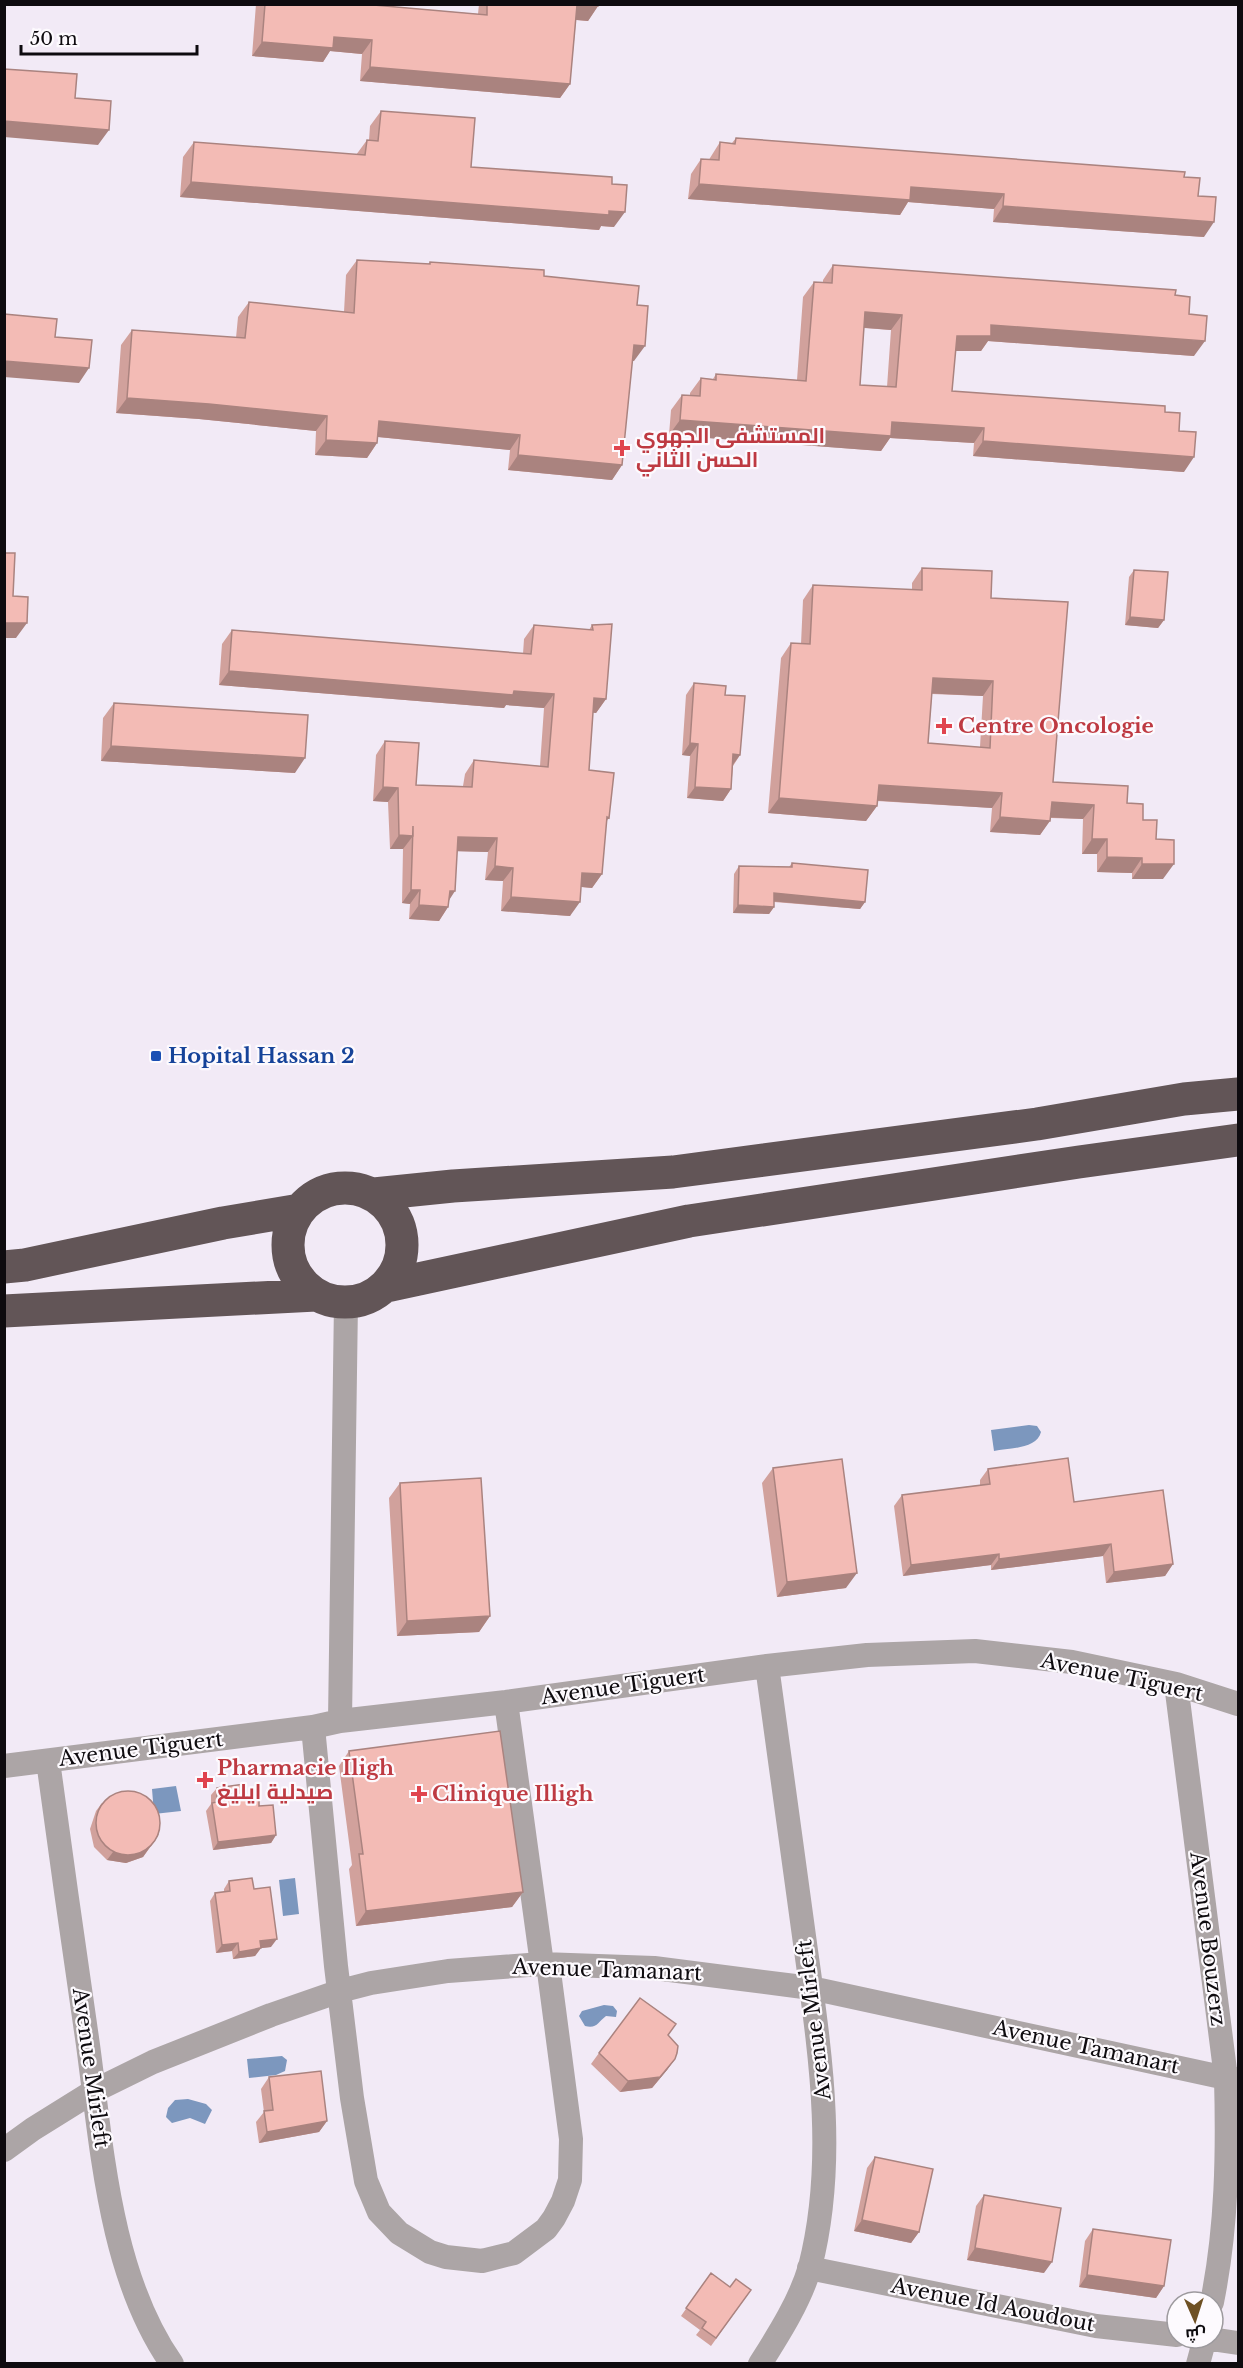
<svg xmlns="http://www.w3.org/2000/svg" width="1243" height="2368" viewBox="0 0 1243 2368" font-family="'Libre Baskerville',Cairo,serif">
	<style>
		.water { fill: #7c97be }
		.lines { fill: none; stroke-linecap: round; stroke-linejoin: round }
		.street { stroke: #aca5a6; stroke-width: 24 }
		.highway { stroke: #625557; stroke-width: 33 }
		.wall { fill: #d1a19c; fill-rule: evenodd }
		.shaded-wall { fill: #aa837f }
		.building { fill: #f3bbb5; stroke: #aa837f; stroke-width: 1.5; fill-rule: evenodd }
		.health-dot { fill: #e0444e; stroke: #fdfafe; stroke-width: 2 }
		.transit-dot { fill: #1a4fb4; stroke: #fdfafe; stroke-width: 2 }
		.labels { text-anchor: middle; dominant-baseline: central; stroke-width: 4.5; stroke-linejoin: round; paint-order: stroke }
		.health-label { font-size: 21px; font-weight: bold; fill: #be3a42; stroke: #fdfafe; text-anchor: start }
		.transit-label { font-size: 21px; font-weight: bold; fill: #164399; stroke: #fdfafe; text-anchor: start }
		.street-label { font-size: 21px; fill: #0e0b0f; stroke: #fdfafe }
	</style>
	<rect width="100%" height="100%" fill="#f2eaf6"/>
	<path class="water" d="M1029,1425l8,1 4,6c-4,17 -32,16 -47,19l-3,-21z
		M176,1786l5,25 -27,3 -2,-25z
		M295,1878l4,36 -16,2 -4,-36z
		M604,2005l9,1 4,5 -1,6 -10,-1c-8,6 -9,13 -21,10l-6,-10 3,-5z
		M282,2056l5,4 -2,11 -9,4 -27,3 -2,-19z
		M188,2099l18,5 6,6 -7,14 -15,-6 -18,5 -6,-6 2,-9 7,-8z"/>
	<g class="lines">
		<path class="street" d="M1176,1684l50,394c2,75 1,150 -14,224
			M506,1702l36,262
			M340,1721l6,-419
			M313,1727l23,239 16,132 14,83 13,31 20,21 31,19 16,5 36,4 32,-8 32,-24 8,-11 9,-17 7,-21 1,-41 -23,-175
			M48,1761c13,95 26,189 40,284 14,104 22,231 84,319
			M4,1766l309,-39 27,-6 166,-19 261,-36 100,-11 108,-4 97,11 104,22 62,20
			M4,2150l29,-21 61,-38 59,-29 118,-47 69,-24 31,-8 77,-12 94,-7 112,4 157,20 415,90 12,1
			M809,2268l287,58 81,9
			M1204,2338l34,5
			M760,2364c19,-30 40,-63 50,-97 28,-109 9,-221 -6,-331 -12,-90 -24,-180 -37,-270
			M1198,2364l7,-26"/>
		<path class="highway" d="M288 1245a57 57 0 1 1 114 0a57 57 0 1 1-114 0Z
			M374,1194l79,-8 220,-14 364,-48 147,-25 54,-5
			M4,1267l21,-2 198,-42 77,-13
			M386,1286l303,-65 390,-59 159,-22
			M4,1311l312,-16"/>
	</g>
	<path class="wall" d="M256,4h106l116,10 1,-10h119v2l-10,15 -12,-1 -6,64 -10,14 -200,-17 2,-27 -32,-3 -7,11 -71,-6z
		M381,111l90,56 141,17 2,43 -13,-1 -2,4 -419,-33 3,-40 11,-15 162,13 11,-15h2l1,-14z
		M736,138l448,39 14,19 6,41 -211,-15 1,-13 -86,-7 -8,13 -212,-16 3,-25 10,-15 8,1 1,-2 10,-16 12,1z
		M357,260l71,4 2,-2 114,14 93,29 -3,56h-2l-10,104 -10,15 -104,-10 2,-20 -132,-13 -1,6 -10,15 -52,-3 1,-24 -117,-12 -83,-6 5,-68 11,-15 104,8 2,-21 11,-15 95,10 2,-37z
		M833,265l342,30 14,19 5,42 -206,-15 -7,10h-26l-3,40 213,21 14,19 5,41 -211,-16 1,-13 -84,-5 -9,13 -212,-16 2,-25 11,-15 8,1v-3l11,-15 12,1 3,-5 81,6 6,-83 11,-15h9v-2zM864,328l27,2 -4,57 -27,-2z
		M922,568l69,30 62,184 74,21 16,17 13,19 7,40h-31v-6l-35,-1v-18h-15l1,-35 -32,-1 -11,17 -50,-3 2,-24 -115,-7v5l-11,15 -98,-8 13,-155 10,-15 10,1 2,-44 10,-15 99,5v-7zM932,694l51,2 -3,51 -52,-4z
		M1134,570l30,50 -6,8 -33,-3 4,-48z
		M534,625l55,5 3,-5 14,74 -10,14 -3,-1 -4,58 20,48 -3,4 -4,52 -10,14 -11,-1 -11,29 -69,-5 2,-30 -18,-1 3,-28 -31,-1 -9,56 -9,14 -30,-2 1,-15 -8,-1 1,-54h-13l-2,-47 -15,-1 3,-46 9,-14 31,44 47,1 2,-12 9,-14 66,6 4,-58 -38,-3 -2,3 -285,-23 3,-41 10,-14 291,24 1,-15z
		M694,683l31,12 15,60 -7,11 -2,23 -8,12 -36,-3 3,-42 -8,-1 4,-60z
		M114,703l181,70 -194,-12 2,-43z
		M792,863l73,39 -5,7 -86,-7v5l-5,7 -36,-1 1,-39 5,-8 50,1z
		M773,1468l73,120 -69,9 -15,-114z
		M988,1469l86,33 99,62 -8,12 -59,7 -3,-27 -112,14v-5l-88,11 -9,-70 8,-11 78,-10v-5z
		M400,1483l90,133 -11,16 -82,4 -8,-138z
		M349,1751l174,141 -11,15 -156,19 -7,-57 3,-4 -13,-99z
		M217,1788l29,10 13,8 17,29 -5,8 -58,7 -7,-39 5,-7v-9z
		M102,1803l52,39 -11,15 -17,6 -19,-3 -13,-13 -4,-18 6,-18z
		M229,1881l25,8 17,58 -10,1 -6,8 -22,3 -1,-8 -16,2 -6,-52 5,-8 9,-1v-3z
		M668,2035l7,24 -8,11 -15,18 -32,4 -29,-28 8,-11z
		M269,2077l58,44 -8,11 -60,11 -3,-21 8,-10 -3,-23z
		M875,2157l44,75 -8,11 -57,-12 13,-63z
		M984,2195l60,78 -77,-13 9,-54z
		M1093,2229l71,57 -8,12 -77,-11 6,-46z
		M711,2273l19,14 21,3 -40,56 -15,-11 4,-5 -19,-14z"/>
	<path class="shaded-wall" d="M577,5l21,1 -10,15 -21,-2z
		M334,37l38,3 -10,14 -32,-3 -7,11 -71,-6 10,-14z
		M370,67l200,17 -10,14 -200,-17z
		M4,121l105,9 -11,15 -94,-8z
		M191,182l418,29 16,1 -11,15 -13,-1 -2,4 -419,-33z
		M699,184l212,3 93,7 -10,15 -86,-7 -8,13 -212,-16z
		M1003,206l211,16 -10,15 -211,-15z
		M865,312l37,3 -11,15 -36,-3z
		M991,325l214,16 -11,15 -206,-15 -7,10h-35l11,-15z
		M634,345l11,1 -11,15 -11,-1z
		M4,361l85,7 -10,15 -75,-6z
		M127,398l82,6 118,12 -11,15 -117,-12 -83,-6z
		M680,420l212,2 92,6 -10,15 -84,-5 -9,13 -212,-16z
		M379,421l141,14 -10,15 -142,-14z
		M326,440l51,3 -10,15 -52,-3z
		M983,441l211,16 -10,15 -211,-16z
		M518,455l104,10 -10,15 -104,-10z
		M1130,617l34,3 -6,8 -33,-3z
		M4,623h23l-11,15h-12z
		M229,671l325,23 -10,14 -38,-3 -2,3 -285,-23z
		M933,678l60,3 -10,15 -61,-3z
		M594,698l12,1 -10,14 -11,-1z
		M690,743l8,1 -8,12 -8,-1z
		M111,746l194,12 -10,15 -194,-12z
		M733,754l7,1 -8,11z
		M879,785l123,8 -10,15 -124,-8z
		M383,787l15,1 -10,14 -15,-1z
		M695,787l36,2 -8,12 -36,-3z
		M779,798l98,8 -11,15 -98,-8z
		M1052,802l42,3 -11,14 -42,-2z
		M1000,817l50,4 -10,14 -50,-3z
		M399,835l14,1 -10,13h-13z
		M458,837l39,1 -9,14 -40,-1z
		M1092,839h15l-10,15h-15z
		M1107,857l35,1 -10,15 -35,-1z
		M1142,864h32l-11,15h-31z
		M495,866l18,2 -10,13 -18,-1z
		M582,873l20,1 -10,14 -19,-2z
		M411,890h9l-10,14 -8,-1z
		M450,891h5l-9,14z
		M774,893l91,9 -5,7 -91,-8z
		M511,897l69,5 -10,14 -69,-5z
		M419,905l29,2 -9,14 -30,-2z
		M738,905l36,2 -5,7 -36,-1z
		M1111,1544l-8,12 -112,14 8,-11z
		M999,1554l-8,11 -88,11 8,-11z
		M1173,1564l-8,12 -59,7 8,-11z
		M857,1573l-11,15 -69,9 10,-15z
		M490,1616l-11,16 -82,4 10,-15z
		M159,1834l-16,23 -17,6 -19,-3 6,-8z
		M276,1835l-5,8 -58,7 5,-8z
		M523,1892l-11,15 -156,19 10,-15z
		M277,1939l-6,8 -17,2 6,-8z
		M238,1943l-6,8 -16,2 6,-8z
		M261,1948l-6,8 -22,3 6,-7z
		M675,2059l-8,11 -15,18 -32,4 8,-11z
		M327,2121l-8,11 -60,11 8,-11z
		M862,2220l57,12 -8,11 -57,-12z
		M975,2248l77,14 -8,11 -77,-13z
		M1087,2275l77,11 -8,12 -77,-11z"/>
	<path class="building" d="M265,4h97l125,11v-11h111v2l-21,-1 -7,79 -200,-17 2,-27 -38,-3 -1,11 -71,-6z
		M4,69l73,5 -2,24 36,3 -2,29 -105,-9z
		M381,111l94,7 -4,49 141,10v7l15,1 -2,27 -16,-1v4l-418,-33 3,-40 171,13 2,-15 11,1z
		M736,138l449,34 -1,5 16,1 -2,18 18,1 -2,25 -211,-16 1,-12 -93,-7 -1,13 -211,-16 2,-25 18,1 1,-18 15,2z
		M357,260l73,4v-2l114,8v6l95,10 -2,19 11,1 -3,40 -11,-1 -12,120 -104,-10 2,-20 -141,-14 -2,22 -51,-3 1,-24 -118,-12 -82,-6 5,-68 113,8 4,-36 105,11z
		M833,265l343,25 -1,5 15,2 -1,17 18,2 -2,25 -214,-16v11h-34l-5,55 213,15v6l15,1 -1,18 17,1 -2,25 -211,-16 1,-13 -92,-6 -1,14 -211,-16 2,-25 18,1 1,-18 15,2v-6l90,7 8,-99 18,1zM865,312l37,3 -6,72 -36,-2z
		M4,314l53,5 -2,18 37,3 -3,28 -85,-7z
		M4,553h11l-2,43 15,1 -1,26h-23z
		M922,568l70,3 -1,27 77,4 -15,180 75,4 -1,17 16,1v16h14l-1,19 18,1v24h-32v-6l-35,-1v-18h-15l2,-34 -42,-3 -2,19 -50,-4 2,-24 -123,-8 -2,21 -98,-8 12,-155 19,1 3,-59 109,5zM933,678l60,3 -3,67 -62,-5z
		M1134,570l34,2 -4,48 -34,-3z
		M612,624l-6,75 -12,-1 -5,72 25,3 -5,45 -2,-1 -5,57 -20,-1 -2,29 -69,-5 2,-29 -18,-2 2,-28 -39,-1 -3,54h-5l-2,16 -29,-2 1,-15h-9l2,-64v10l-14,-1 -1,-47 -15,-1 2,-46 34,2 -3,42 56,2 2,-27 74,7 6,-73 -40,-3 -1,4 -284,-24 3,-41 299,24 3,-29 59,5 -1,-5z
		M694,683l32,3 -1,9 20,1 -5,59 -7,-1 -2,35 -36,-2 3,-43 -8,-1z
		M114,703l194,12 -3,43 -194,-12z
		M792,863l76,7 -3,32 -91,-9v14l-36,-2 1,-39 53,1z
		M1068,1458l6,44 89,-12 10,74 -59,8 -3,-28 -112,15v-5l-88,11 -9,-70 88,-11 -2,-15z
		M842,1459l15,114 -70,9 -14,-114z
		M481,1478l9,138 -83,5 -7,-138z
		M500,1731l23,161 -157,19 -7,-57h4l-14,-103z
		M244,1784l2,14 13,-1v9l14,-1 3,30 -58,7 -6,-39 5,-1v-14z
		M96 1823a32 32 0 1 1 64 0a32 32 0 1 1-64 0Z
		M252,1878l2,11 16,-2 7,52 -17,2 1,7 -22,4 -1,-9 -16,2 -7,-52 15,-2 -1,-10z
		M640,1998l36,26 -8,11 10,11 -1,7 -2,6 -15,18 -32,4 -29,-28z
		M321,2071l6,50 -60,11 -3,-21 9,-1 -4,-33z
		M875,2157l58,12 -14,63 -57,-12z
		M984,2195l77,13 -9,54 -77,-14z
		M1093,2229l78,11 -7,46 -77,-11z
		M711,2273l19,14 6,-8 15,11 -35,48 -14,-10 4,-6 -20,-14z"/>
	<g class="health-dot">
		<path d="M619 439h6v6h6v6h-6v6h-6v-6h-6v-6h6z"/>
		<path d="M941 717h6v6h6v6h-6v6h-6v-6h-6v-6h6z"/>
		<path d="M202 1771h6v6h6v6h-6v6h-6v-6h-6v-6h6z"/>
		<path d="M416 1785h6v6h6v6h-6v6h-6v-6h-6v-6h6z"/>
	</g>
	<rect class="transit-dot" x="150" y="1050" width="12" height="12" rx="3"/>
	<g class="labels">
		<g class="health-label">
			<text x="636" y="436">المستشفى الجهوي<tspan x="636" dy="24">الحسن الثاني</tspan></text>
			<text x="958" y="726">Centre Oncologie</text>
			<text x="217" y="1768">Pharmacie Iligh<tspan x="217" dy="24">صيدلية ايليغ</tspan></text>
			<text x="432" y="1794">Clinique Illigh</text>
		</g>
		<g class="transit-label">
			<text x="168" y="1056">Hopital Hassan 2</text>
		</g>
		<g class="street-label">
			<text transform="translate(1122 1677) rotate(12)">Avenue Tiguert</text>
			<text transform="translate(623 1686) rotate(-8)">Avenue Tiguert</text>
			<text transform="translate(141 1749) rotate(-7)">Avenue Tiguert</text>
			<text transform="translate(1208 1939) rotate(83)">Avenue Bouzerz</text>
			<text transform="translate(607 1970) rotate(2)">Avenue Tamanart</text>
			<text transform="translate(814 2020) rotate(-97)">Avenue Mirleft</text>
			<text transform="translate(1086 2047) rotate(12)">Avenue Tamanart</text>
			<text transform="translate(91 2068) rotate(82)">Avenue Mirleft</text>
			<text transform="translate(993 2305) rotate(11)">Avenue Id Aoudout</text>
		</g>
	</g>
	<rect width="1243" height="2368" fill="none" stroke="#0e0b0f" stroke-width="12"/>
	<g transform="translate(1195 2320) rotate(177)"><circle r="28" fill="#fdfafe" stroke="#9d9a9e" stroke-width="1.5"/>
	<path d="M0-4.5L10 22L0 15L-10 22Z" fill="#6e5024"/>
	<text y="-9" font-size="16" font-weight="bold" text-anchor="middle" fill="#0e0b0f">ش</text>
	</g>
	<path d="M21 45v9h176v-9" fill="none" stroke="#0e0b0f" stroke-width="3"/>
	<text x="30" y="45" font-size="18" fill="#0e0b0f" stroke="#fdfafe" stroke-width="4.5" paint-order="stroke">50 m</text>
</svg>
